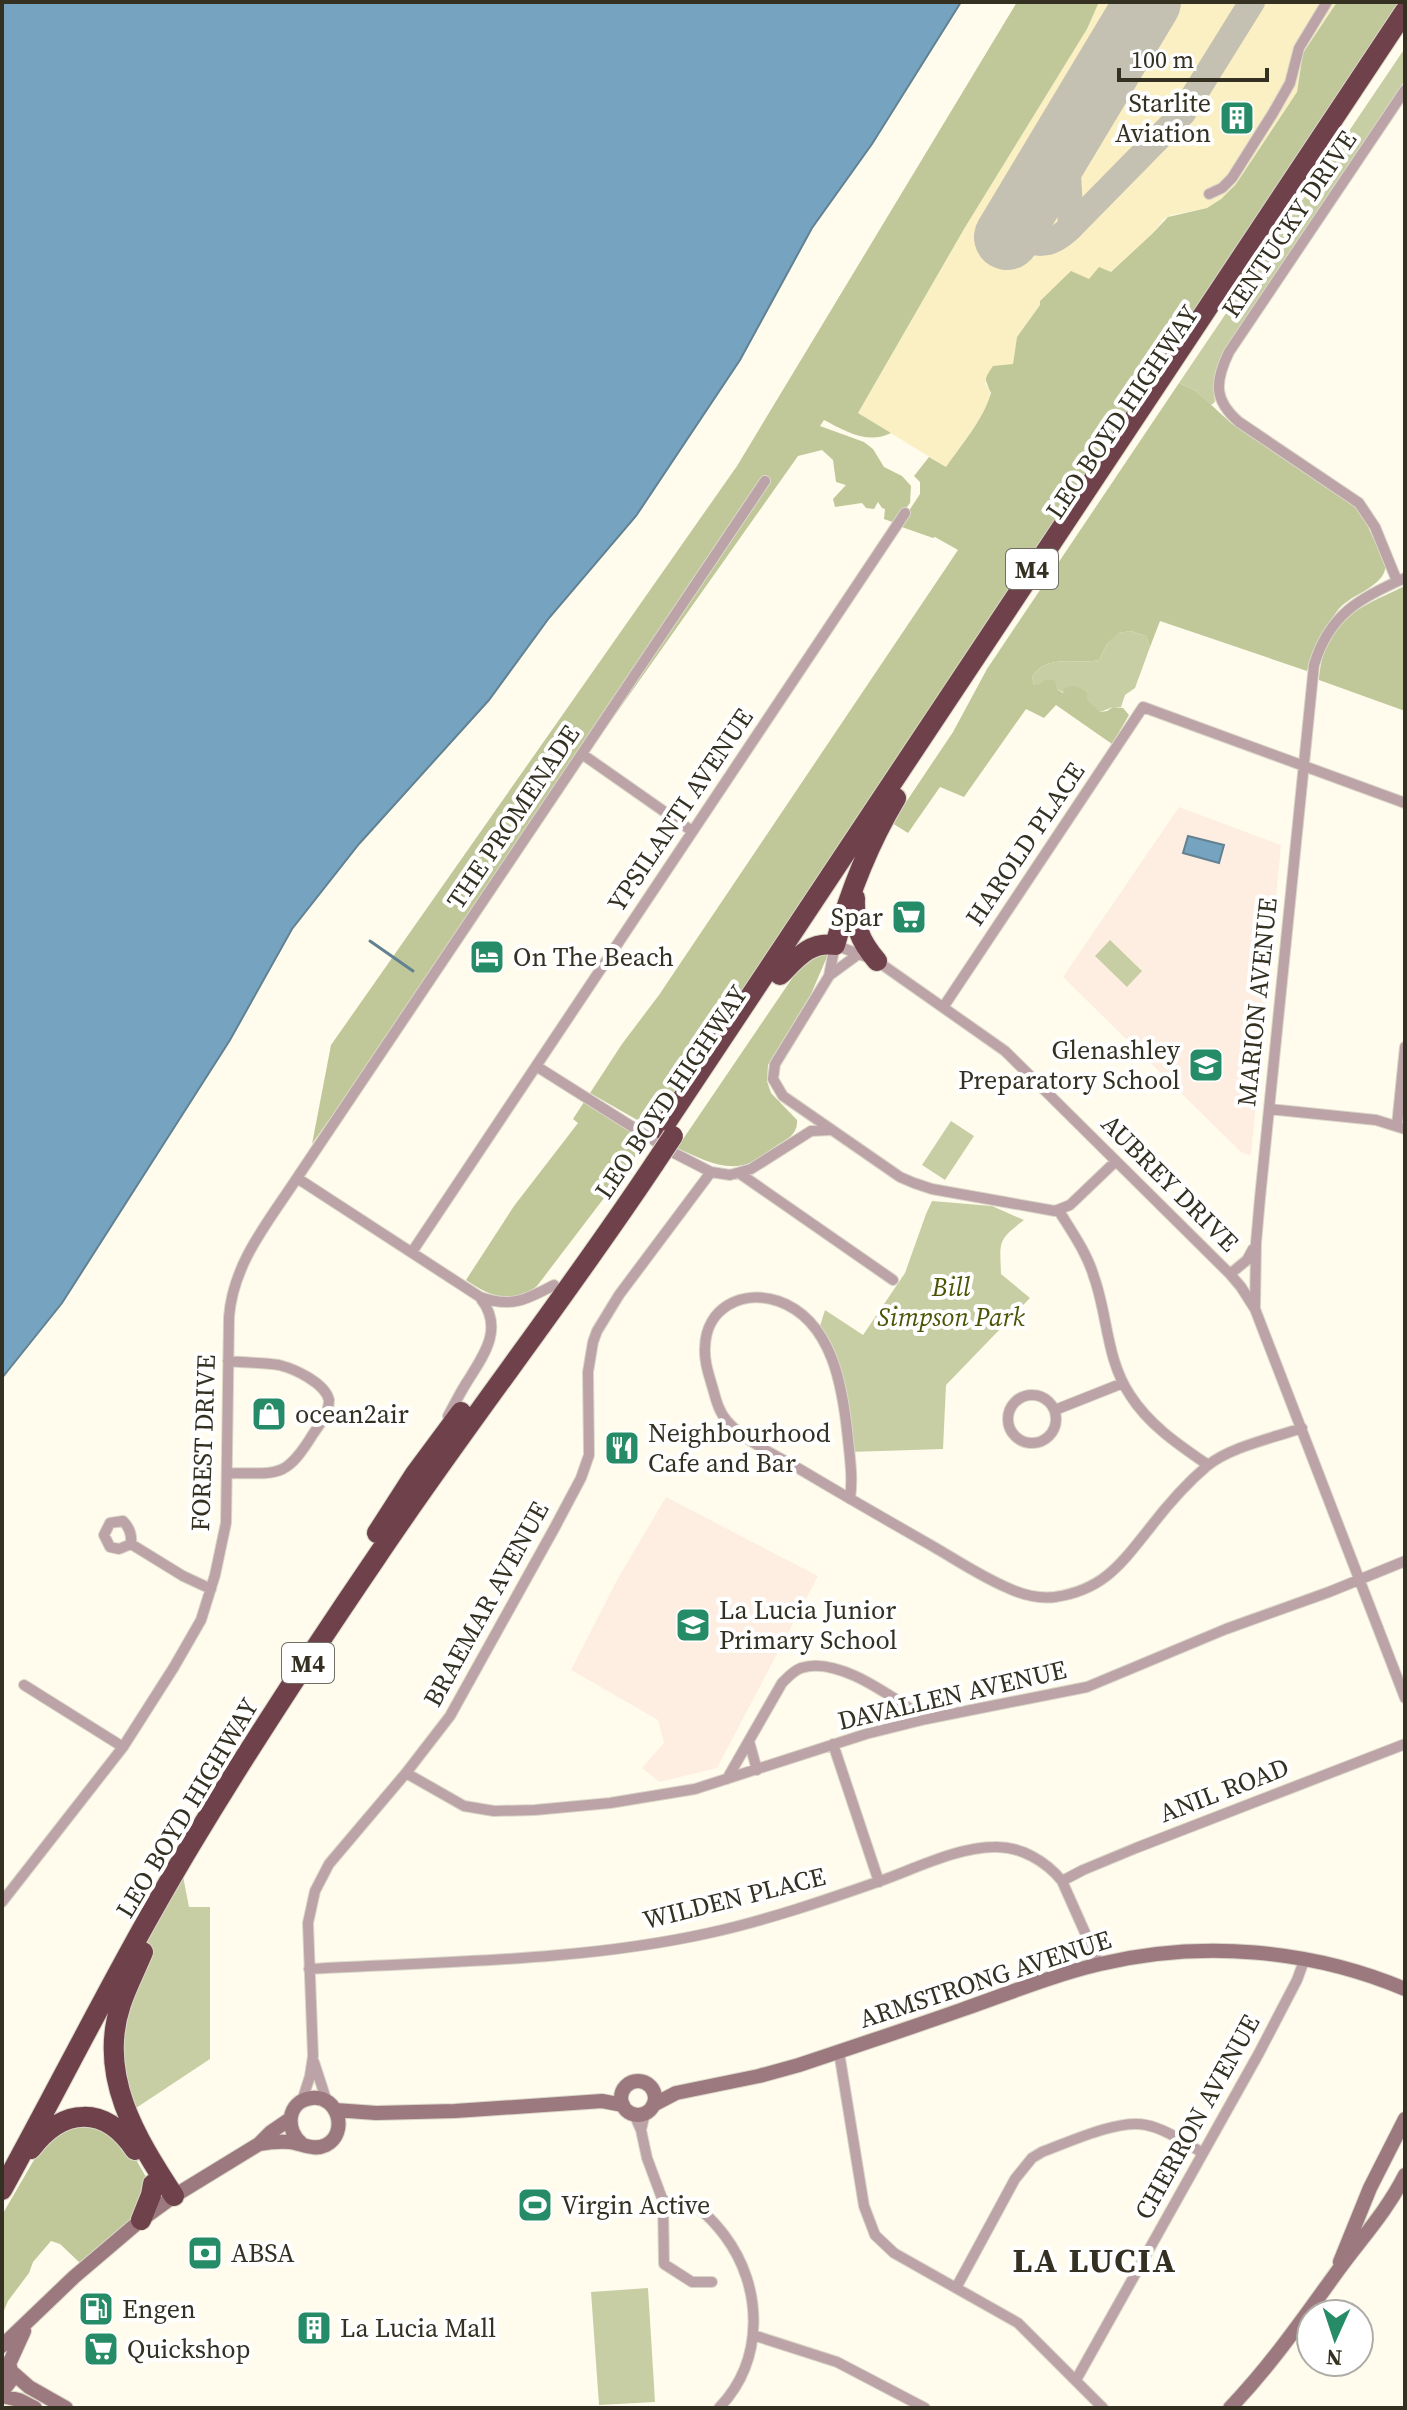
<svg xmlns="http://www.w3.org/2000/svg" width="1407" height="2410" viewBox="0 0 1407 2410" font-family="'Source Serif 4',serif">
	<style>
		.built { fill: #faf0c3 }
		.education { fill: #feeee2 }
		.green { fill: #c8cea4 }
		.forest { fill: #c0c899 }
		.water { fill: #76a4c0; stroke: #628191; stroke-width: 2 }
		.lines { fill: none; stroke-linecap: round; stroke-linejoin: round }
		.stream { stroke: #628191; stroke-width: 3 }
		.taxiway { stroke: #c4c0b2; stroke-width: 26 }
		.runway { stroke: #c4c0b2; stroke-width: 66 }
		.street-casing { stroke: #dad7c8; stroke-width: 12 }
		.secondary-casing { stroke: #dad7c8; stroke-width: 16 }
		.highway-casing { stroke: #dad7c8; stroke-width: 22 }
		.street { stroke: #bca3a7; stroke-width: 10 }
		.secondary { stroke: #9c797f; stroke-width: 14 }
		.highway { stroke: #6f424b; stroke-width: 20 }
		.highway-bridge-casing { stroke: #dad7c8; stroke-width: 22; stroke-linecap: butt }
		.highway-bridge { stroke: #6f424b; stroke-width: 20 }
		.labels { text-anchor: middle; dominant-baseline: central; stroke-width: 8; stroke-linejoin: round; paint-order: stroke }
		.shield { fill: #fff; stroke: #716e64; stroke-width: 2 }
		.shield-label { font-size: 24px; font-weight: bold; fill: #343022 }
		.poi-label { font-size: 26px; fill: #343022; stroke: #fff; text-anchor: start }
		.street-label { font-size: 26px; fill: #343022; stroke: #fff }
		.park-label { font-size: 26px; font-style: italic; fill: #4d5404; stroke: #fff }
		.district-label { font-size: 34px; font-weight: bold; letter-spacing: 2px; fill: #343022; stroke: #fff }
	</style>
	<rect width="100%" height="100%" fill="#fffced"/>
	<path class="built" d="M1099,2h238l-34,51 -6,39 -61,92 -15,15 -14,9 -35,7 -8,4 -12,15 -41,38 -22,7 -49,26 -23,32 -4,27 -28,19 5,7v8l-12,24 -32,45 -88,-54 106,-184 123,-200z"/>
	<path class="education" d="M1179,807l102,38 -30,310 -9,-2 -179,-176z
		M666,1497l152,79 -101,192 -58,14 -17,-14 22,-25 -6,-23 -87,-50 46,-90z"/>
	<path class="green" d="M1405,48v32l-184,279c-8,15 -8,26 -6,43l-4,3 -15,-14 -17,-8z
		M1131,631l15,5 4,11 -15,41 -10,7 -4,12h-8l-13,5 -43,-23 -23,-4 -2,-8c15,-24 43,-12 67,-17l8,-16 10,-11z
		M1110,940l32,31 -15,16 -32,-31z
		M951,1121l23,15 -29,44 -23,-15z
		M932,1201l60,5 32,14c-27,21 -24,21 -23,54l29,24 -84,87 -3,64 -94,3 -16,-91 -13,-35 5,-16 38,25 42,-62 21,-59z
		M182,1871l7,36h21v152l-83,55 -10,-26 12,-114z
		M648,2288l7,114 -56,3 -8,-113z"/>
	<path class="forest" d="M1017,2h82l-12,27 -123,200 -106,184 33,20c-23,12 -46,-2 -67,-13l-4,6 44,16 9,7 11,18 18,9 9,10 -1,17 -15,20 -11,-4 1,-10 -3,-1 -4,-6 -4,7 -8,-1 -4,-5 -27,4 -2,-8 13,-14 -10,-3 -3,-22 -11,-10 -24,6 -486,688 19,-99 406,-579z
		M1337,2h64l-748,1127 -63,-36 32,-49 37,-49 299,-445 -23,-13 -2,1 -34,-12 21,-32v-12l-6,-6 15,-19 17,10c16,-23 37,-47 45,-74 -6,-15 -8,-12 2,-27l20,-2 4,-27 23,-32v-4l31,-30 18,8 10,-12 12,5 41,-38 16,-17 39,-9 14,-9 15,-15 61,-92 6,-39z
		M1179,383l17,8 35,32 115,76 15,13 25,53c-2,23 -33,27 -48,45 -15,19 -24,38 -31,61l-147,-50 -10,26 -4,-11 -15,-5 -13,2 -11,11 -8,16c-24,5 -52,-7 -67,17l2,8h5c5,-5 9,-7 16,-4l2,8 6,4 2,-5c9,-4 15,-1 22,5v7l13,12 7,-1 6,-4 10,1 6,7 -17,29 -56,-39 -12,13 -18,-9 -62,88 -24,-10 -32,46 -16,-10 61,-91 34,-63z
		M1405,586v125l-86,-31c5,-60 37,-71 86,-94z
		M830,950l-19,44 -43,71 -1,16 4,12 26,27c1,13 -8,18 -18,24 -9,6 -17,13 -27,18 -25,12 -52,-4 -75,-14l116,-171 18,-23z
		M584,1102l61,38 -12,20 -96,126c-24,20 -48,10 -71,-6l48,-74 64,-83 -5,-4z
		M89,2118l37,24 32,56 -78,65 -20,-19 -9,-3 -18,21 -4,11 -21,28 -6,14v-100l47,-81z"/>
	<path class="water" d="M2,2h959l-89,142 -60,84 -72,132 -104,156 -87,102 -60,82 -130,144 -67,85 -62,111 -168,263 -60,75z
		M1188,836l36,9 -5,18 -36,-10z"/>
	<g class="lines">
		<path class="stream" d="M370,941l43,30"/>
		<path class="taxiway" d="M1066,139l5,88
			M1010,231c26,15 38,18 61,-4l112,-114 69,-111"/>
		<path class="runway" d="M1007,237l141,-235"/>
		<defs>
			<path id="street" d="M1209,194l13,-6 10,-10 41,-65 17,-30 9,-35 28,-46
				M1397,581l-22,-54 -16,-24 -120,-81c-26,-22 -24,-41 -10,-70l176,-262
				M582,754l110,77
				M830,975l30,-22
				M944,1006l199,-299 262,96
				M536,1066l138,87 37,19 19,3 21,-6 60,-38 19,-1
				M1269,1109l107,11 29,9
				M1397,1125l8,-78
				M1116,1161l-46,44 -15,6 -123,-22 -18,-6 -14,-6 -117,-81 -10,-17 2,-15 54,-88 6,-31 42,16 128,90 225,223 11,13 14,22 150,389
				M739,1173l154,107
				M297,1178l183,119c31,11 46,3 74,-12
				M1059,1211c13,21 28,42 35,66 14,39 12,82 36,118 19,30 49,50 78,70
				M412,1252l493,-739
				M1230,1274l17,-14 6,-11
				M1255,1308l1,-65 4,-45 54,-533c15,-50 45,-67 91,-87
				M1008 1419a24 24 0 1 1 48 0a24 24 0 1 1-48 0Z
				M1055,1410l68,-27
				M448,1416c6,-11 12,-23 19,-34 17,-27 37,-54 14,-83
				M227,1473c50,0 58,7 86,-39 7,-10 16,-21 16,-34 -4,-17 -34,-31 -50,-35 -16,-3 -34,-2 -51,-4
				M850,1499c3,-21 0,-40 -2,-60 -5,-50 -15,-119 -70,-138 -36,-12 -72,7 -73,46 -1,15 4,28 8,42 3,11 6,23 14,32 19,22 57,38 81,53 42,25 84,49 126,73 24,14 48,30 74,41 15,7 30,11 47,9 48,-7 66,-33 94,-68 16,-21 38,-46 58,-63 23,-19 66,-28 95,-38
				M131,1544c1,-9 -1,-16 -8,-23l-13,2 -6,12 6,12 9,2 12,-5 52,32 28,13
				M24,1685l99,62
				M749,1741l8,29
				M833,1744l46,138
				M406,1773l58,33 30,5 41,-1 75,-7 85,-14 171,-55 60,-15 161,-32 139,-58 103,-37 76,-31
				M727,1779l55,-96c6,-6 11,-12 19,-15 38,-13 94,32 125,51
				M1062,1881l21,-11 53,-22 269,-104
				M2,1902l121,-155 51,-80 27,-47 14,-45 11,-52 3,-206c4,-54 40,-96 68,-139l468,-697
				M309,1969c133,-8 269,-7 400,-36 59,-13 117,-33 174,-53 33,-12 76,-33 111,-33 26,-1 52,14 68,34l37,83
				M839,2052l25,154 11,29 19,18 124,70 85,85
				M314,2062l13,40
				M302,2101l8,-25 3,-20 -5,-133 7,-32 14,-27 77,-91 44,-57 105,-189 26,-49 8,-23 -1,-83 5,-30 4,-11 22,-36 92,-123
				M634,2114l7,16 6,28 16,43c32,1 42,9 62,35 38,51 40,124 -6,172
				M641,2130l4,-17
				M663,2201l1,63 28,18h20
				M956,2288l59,-109 17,-21 10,-6c27,-10 76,-33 104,-27 20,4 39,18 57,28
				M753,2335l84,27 88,46
				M1076,2380l183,-327 38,-73 8,-22"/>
			<path id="secondary" d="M621 2098a17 17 0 1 1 34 0a17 17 0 1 1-34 0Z
				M653,2105l23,-12 83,-17 40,-11c54,-18 108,-36 162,-55 46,-16 92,-35 139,-46 101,-24 210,-15 305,25
				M335,2110l41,3 79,-2 147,-10 21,4
				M259,2144c11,-2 20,-3 31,-2 13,2 24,9 36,3 23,-12 12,-50 -14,-47 -26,3 -27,33 -10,46
				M1340,2262l30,-74 35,-69
				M2,2346l72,-69 67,-57 33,-24 85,-52 12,-12 19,-13
				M9,2364l15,-33
				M12,2372l17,15 37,21
				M2,2392l9,-12 -1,-14
				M2,2396l17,4 16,8
				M1230,2408c40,-42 70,-85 104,-132 24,-34 52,-63 71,-101"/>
			<path id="highway" d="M855,898c-1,27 4,42 22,63
				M780,975c17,-17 30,-34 55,-30 14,-51 34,-102 61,-147
				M662,1129l743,-1118
				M377,1533l38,-59 46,-62
				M143,1952c-7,17 -16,34 -22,52 -24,71 15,134 53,192
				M31,2149c32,-42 74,-44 104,1
				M2,2190c63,-115 121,-232 188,-344 59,-98 122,-194 186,-288 90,-134 190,-261 279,-395
				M141,2220l10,-25 2,-11"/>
		</defs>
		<use href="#street" class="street-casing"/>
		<use href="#secondary" class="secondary-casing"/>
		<use href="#highway" class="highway-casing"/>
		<use href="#street" class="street"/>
		<use href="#secondary" class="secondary"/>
		<use href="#highway" class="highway"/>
		<defs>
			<path id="highway-bridge" d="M655,1163l18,-27"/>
		</defs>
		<use href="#highway-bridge" class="highway-bridge-casing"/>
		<use href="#highway-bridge" class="highway-bridge"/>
	</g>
	<defs>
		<symbol id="building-square" viewBox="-11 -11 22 22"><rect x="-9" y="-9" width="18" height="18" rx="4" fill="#268b67" stroke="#fff"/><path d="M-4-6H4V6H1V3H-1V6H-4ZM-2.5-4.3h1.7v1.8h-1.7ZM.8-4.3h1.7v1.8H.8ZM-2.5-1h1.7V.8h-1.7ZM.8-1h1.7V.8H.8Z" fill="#fff"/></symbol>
		<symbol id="supermarket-square" viewBox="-11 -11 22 22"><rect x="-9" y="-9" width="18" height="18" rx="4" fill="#268b67" stroke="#fff"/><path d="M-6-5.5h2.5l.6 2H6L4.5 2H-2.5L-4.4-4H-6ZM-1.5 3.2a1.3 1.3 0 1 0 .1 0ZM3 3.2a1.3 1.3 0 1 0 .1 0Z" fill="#fff"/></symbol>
		<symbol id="hotel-square" viewBox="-11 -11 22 22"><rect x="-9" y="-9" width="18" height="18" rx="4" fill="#268b67" stroke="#fff"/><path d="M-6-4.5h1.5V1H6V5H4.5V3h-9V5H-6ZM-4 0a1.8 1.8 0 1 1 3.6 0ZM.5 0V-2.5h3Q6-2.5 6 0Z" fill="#fff"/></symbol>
		<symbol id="school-square" viewBox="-11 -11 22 22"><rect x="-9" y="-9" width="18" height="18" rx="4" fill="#268b67" stroke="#fff"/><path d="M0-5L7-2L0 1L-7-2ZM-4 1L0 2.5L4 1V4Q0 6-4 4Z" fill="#fff"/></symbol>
		<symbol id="shop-square" viewBox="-11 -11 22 22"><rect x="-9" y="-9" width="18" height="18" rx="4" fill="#268b67" stroke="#fff"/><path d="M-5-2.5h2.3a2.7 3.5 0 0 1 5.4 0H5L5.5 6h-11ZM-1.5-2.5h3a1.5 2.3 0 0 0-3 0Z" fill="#fff"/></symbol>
		<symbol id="restaurant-square" viewBox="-11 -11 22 22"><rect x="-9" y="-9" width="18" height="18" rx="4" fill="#268b67" stroke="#fff"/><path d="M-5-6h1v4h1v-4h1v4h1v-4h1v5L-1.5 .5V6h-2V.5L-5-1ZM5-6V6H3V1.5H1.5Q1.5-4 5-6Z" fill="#fff"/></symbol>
		<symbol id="stadium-square" viewBox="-11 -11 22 22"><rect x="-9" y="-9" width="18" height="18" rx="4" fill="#268b67" stroke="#fff"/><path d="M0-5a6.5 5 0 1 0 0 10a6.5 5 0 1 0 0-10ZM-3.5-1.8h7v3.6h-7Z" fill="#fff"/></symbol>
		<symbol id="bank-square" viewBox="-11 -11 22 22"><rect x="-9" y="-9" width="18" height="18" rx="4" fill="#268b67" stroke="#fff"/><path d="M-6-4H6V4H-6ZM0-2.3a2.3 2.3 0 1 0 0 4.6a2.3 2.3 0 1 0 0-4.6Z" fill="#fff"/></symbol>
		<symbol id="fuel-square" viewBox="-11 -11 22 22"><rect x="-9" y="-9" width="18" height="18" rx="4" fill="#268b67" stroke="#fff"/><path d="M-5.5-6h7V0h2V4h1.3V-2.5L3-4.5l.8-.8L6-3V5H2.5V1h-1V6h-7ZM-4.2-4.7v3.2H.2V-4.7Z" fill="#fff"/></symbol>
	</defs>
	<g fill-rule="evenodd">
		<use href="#building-square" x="1217" y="98" width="40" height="40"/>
		<use href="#supermarket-square" x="889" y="897" width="40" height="40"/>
		<use href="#hotel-square" x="467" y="937" width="40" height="40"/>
		<use href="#school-square" x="1186" y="1045" width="40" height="40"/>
		<use href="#shop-square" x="249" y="1394" width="40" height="40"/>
		<use href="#restaurant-square" x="602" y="1428" width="40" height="40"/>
		<use href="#school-square" x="673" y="1605" width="40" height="40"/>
		<use href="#stadium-square" x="515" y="2185" width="40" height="40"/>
		<use href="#bank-square" x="185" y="2233" width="40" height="40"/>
		<use href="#fuel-square" x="76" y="2289" width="40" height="40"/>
		<use href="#building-square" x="294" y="2308" width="40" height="40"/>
		<use href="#supermarket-square" x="81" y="2329" width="40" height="40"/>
	</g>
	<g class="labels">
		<g class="shield">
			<rect x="1006" y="549" width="52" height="40" rx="6"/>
			<rect x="282" y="1643" width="52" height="40" rx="6"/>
		</g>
		<g class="shield-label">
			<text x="1032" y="569">M4</text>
			<text x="308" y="1663">M4</text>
		</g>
		<g class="poi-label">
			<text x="1211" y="103" text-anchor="end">Starlite<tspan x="1211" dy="30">Aviation</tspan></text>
			<text x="883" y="917" text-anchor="end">Spar</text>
			<text x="513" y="957">On The Beach</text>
			<text x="1180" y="1050" text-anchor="end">Glenashley<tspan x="1180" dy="30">Preparatory School</tspan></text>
			<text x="295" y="1414">ocean2air</text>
			<text x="648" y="1433">Neighbourhood<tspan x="648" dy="30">Cafe and Bar</tspan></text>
			<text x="719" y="1610">La Lucia Junior<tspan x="719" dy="30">Primary School</tspan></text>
			<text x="561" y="2205">Virgin Active</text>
			<text x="231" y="2253">ABSA</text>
			<text x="122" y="2309">Engen</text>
			<text x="340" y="2328">La Lucia Mall</text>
			<text x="127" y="2349">Quickshop</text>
		</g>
		<g class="street-label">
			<text transform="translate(1289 224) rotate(-56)">KENTUCKY DRIVE</text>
			<text transform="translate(1122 412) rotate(-56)">LEO BOYD HIGHWAY</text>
			<text transform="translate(680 810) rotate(-56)">YPSILANTI AVENUE</text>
			<text transform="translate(513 817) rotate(-56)">THE PROMENADE</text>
			<text transform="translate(1025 844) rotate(-56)">HAROLD PLACE</text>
			<text transform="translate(1257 1002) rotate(-84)">MARION AVENUE</text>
			<text transform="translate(671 1092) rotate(-56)">LEO BOYD HIGHWAY</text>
			<text transform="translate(1170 1183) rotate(45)">AUBREY DRIVE</text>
			<text transform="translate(203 1443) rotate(-88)">FOREST DRIVE</text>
			<text transform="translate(486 1604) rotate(-61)">BRAEMAR AVENUE</text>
			<text transform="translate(952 1695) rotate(-13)">DAVALLEN AVENUE</text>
			<text transform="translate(1224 1790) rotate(-21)">ANIL ROAD</text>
			<text transform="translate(187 1808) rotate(-59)">LEO BOYD HIGHWAY</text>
			<text transform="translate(734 1898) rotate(-14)">WILDEN PLACE</text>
			<text transform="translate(985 1979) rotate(-18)">ARMSTRONG AVENUE</text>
			<text transform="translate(1197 2117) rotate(-61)">CHERRON AVENUE</text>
		</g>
		<g class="park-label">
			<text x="951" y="1287">Bill<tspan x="951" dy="30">Simpson Park</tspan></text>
		</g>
		<g class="district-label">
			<text x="1095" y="2260">LA LUCIA</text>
		</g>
	</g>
	<rect width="1407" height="2410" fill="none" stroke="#343022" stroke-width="8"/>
	<g transform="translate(1335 2338) rotate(183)"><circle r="38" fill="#ffffff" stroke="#aeaca7" stroke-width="2"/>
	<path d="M0-6L14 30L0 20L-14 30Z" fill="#268b67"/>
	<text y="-12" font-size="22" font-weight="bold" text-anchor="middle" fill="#343022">N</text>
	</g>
	<path d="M1119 68v12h148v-12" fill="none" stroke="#343022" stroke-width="4"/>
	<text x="1131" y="68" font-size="24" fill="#343022" stroke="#ffffff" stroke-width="6" paint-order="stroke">100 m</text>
</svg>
